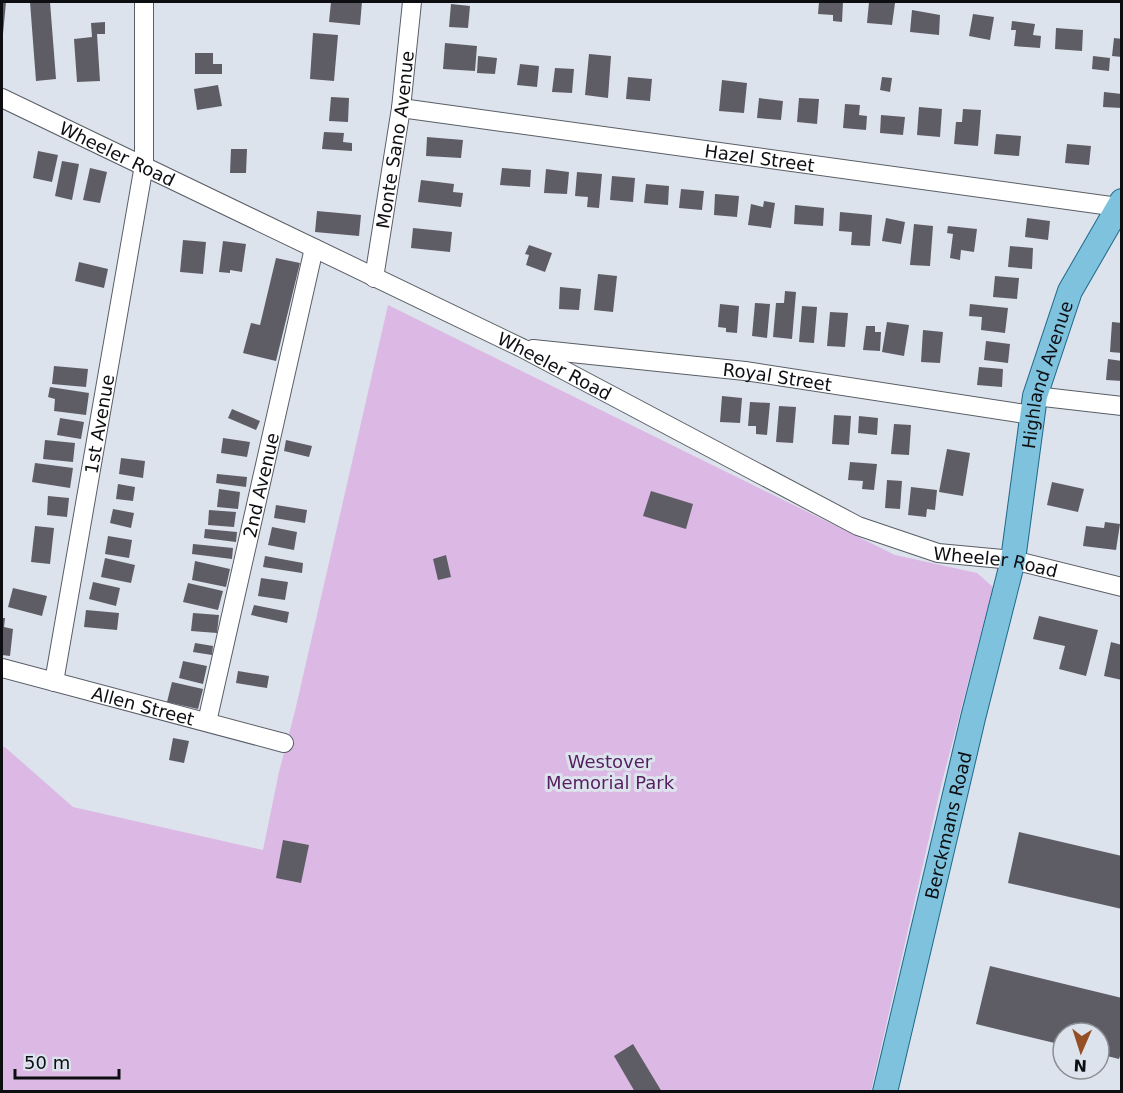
<svg xmlns="http://www.w3.org/2000/svg" width="1123" height="1093" viewBox="0 0 1123 1093" font-family="'DejaVu Sans',sans-serif">
	<style>
		.green { fill: #dcb8e4 }
		.building { fill: #5e5d66 }
		.lines { fill: none; stroke-linecap: round; stroke-linejoin: round }
		.minor-casing { stroke: #595e66; stroke-width: 20 }
		.major-casing { stroke: #1f6988; stroke-width: 26 }
		.minor { stroke: #fff; stroke-width: 18 }
		.major { stroke: #7ec2de; stroke-width: 24 }
		.labels { text-anchor: middle; dominant-baseline: central; stroke-width: 6; stroke-linejoin: round; paint-order: stroke }
		.street-label { font-size: 18px; fill: #0d0e11; stroke: #dde3ec }
		.park-label { font-size: 18px; fill: #551e61; stroke: #dde3ec }
	</style>
	<rect width="100%" height="100%" fill="#dde3ec"/>
	<path class="green" d="M388,305l507,250 82,18 16,14 -52,199 -70,305 -869,1v-346l4,2 67,59 190,43 16,-78 16,-61z"/>
	<path class="building" d="M2,2h4l-3,32h-1z
		M30,2h20l6,77 -20,2z
		M331,2h31l-2,23 -31,-3z
		M819,2h24l-1,20 -9,-1v-6l-15,-1z
		M869,2l26,1 -3,22 -25,-2z
		M451,4l19,2 -2,22 -19,-1z
		M912,10l28,5 -1,20 -29,-3z
		M973,14l21,3 -4,23 -21,-4z
		M1012,21l23,3 -2,11 8,1 -1,12 -26,-2 2,-16h-5z
		M105,22v12h-8l3,47 -23,1 -3,-43 18,-2 -1,-14z
		M1056,28l27,2 -1,21 -27,-2z
		M313,33l25,2 -4,46 -24,-2z
		M1114,38l8,1v18l-10,-1z
		M445,43l32,3 -2,25 -32,-2z
		M195,53h18v11h9v10h-27z
		M589,54l22,2 -3,42 -23,-3z
		M478,56l19,2 -2,16 -18,-1z
		M1093,56l17,2 -1,13 -17,-2z
		M520,64l19,2 -2,21 -20,-2z
		M555,68l19,1 -2,24 -20,-1z
		M628,77l24,2 -2,22 -24,-2z
		M882,77l10,1 -2,14 -10,-2z
		M722,80l25,3 -3,30 -25,-2z
		M218,85l4,21 -25,4 -3,-21z
		M1104,92l18,2v14l-19,-1z
		M331,97l18,1 -1,24 -19,-1z
		M759,98l24,3 -2,19 -24,-2z
		M799,98l20,1 -2,25 -20,-2z
		M845,104l15,1 -1,10 8,1 -1,14 -23,-2z
		M919,107l23,2 -2,28 -23,-2z
		M963,109l18,1 -3,36 -24,-2 2,-22h6z
		M881,115l24,2 -2,18 -23,-2z
		M324,132l20,1 -1,9 9,1v8l-30,-2z
		M996,134l25,2 -2,20 -25,-2z
		M427,137l36,3 -2,18 -35,-2z
		M1067,144l24,2 -2,19 -24,-2z
		M231,149h16l-1,24h-16z
		M38,151l20,4 -6,27 -19,-4z
		M62,161l17,3 -7,36 -17,-4z
		M90,168l17,4 -7,31 -17,-3z
		M502,168l29,2 -1,17 -30,-2z
		M546,169l23,3 -2,22 -23,-1z
		M577,172l25,2 -3,34 -12,-1 1,-10 -13,-1z
		M612,176l23,2 -2,24 -23,-2z
		M421,180l33,4 -1,8 10,1 -2,14 -43,-5z
		M646,184l23,2 -1,19 -24,-2z
		M681,189l23,2 -2,19 -23,-2z
		M715,194l24,2 -2,21 -23,-2z
		M764,201l11,2 -4,25 -23,-3 3,-21 12,3z
		M795,205l29,3 -1,18 -29,-2z
		M317,211l44,4 -2,21 -44,-4z
		M840,212l32,3 -2,31 -19,-1 1,-13 -13,-1z
		M886,218l19,4 -4,22 -19,-3z
		M1027,218l23,3 -2,19 -23,-3z
		M914,224l19,2 -3,40 -20,-1z
		M948,226l29,3 -3,23 -13,-2 -1,10 -10,-2 3,-24 -6,-1z
		M413,228l39,4 -2,20 -39,-4z
		M183,240l23,2 -3,32 -23,-2z
		M223,241l23,3 -4,28 -12,-2v3l-11,-1z
		M529,245l23,8 -7,19 -19,-7 3,-10 -4,-1z
		M1010,246l23,2 -1,21 -24,-2z
		M276,258l24,5 -24,98 -33,-8 8,-30 9,2z
		M79,262l29,7 -4,19 -29,-7z
		M598,274l19,2 -4,36 -19,-2z
		M995,276l24,2 -2,21 -24,-2z
		M560,287l21,2 -2,21 -20,-1z
		M785,291l11,1 -4,47 -19,-2 3,-34h8z
		M755,303l15,1 -3,34 -15,-2z
		M720,304l19,2 -2,27 -11,-1v-4l-8,-1z
		M970,304l38,4 -3,25 -24,-3 1,-13 -13,-1z
		M802,306l15,1 -3,36 -15,-1z
		M830,312l18,1 -3,34 -18,-1z
		M887,322l22,3 -5,31 -22,-4z
		M1112,322l10,1v30l-12,-1z
		M866,326h9v6h6l-1,19 -17,-1z
		M923,330l20,2 -3,31 -19,-1z
		M986,341l24,3 -2,19 -24,-3z
		M1108,359l14,2v20l-16,-1z
		M54,366l34,3 -2,18 -34,-3z
		M979,367l24,2 -1,18 -25,-2z
		M50,387l39,6 -3,22 -32,-4 1,-12 -7,-2z
		M722,396l20,2 -2,25 -20,-1z
		M750,402l20,1 -3,32 -11,-1v-8h-8z
		M779,406l17,1 -3,36 -17,-1z
		M232,409l28,12 -4,9 -28,-12z
		M834,415l17,1 -2,29 -17,-1z
		M859,416l19,2 -1,17 -19,-2z
		M60,418l24,4 -3,17 -24,-4z
		M894,424l17,1 -2,30 -18,-1z
		M223,438l27,4 -3,15 -26,-4z
		M45,440l30,3 -2,19 -30,-3z
		M286,440l26,6 -3,11 -25,-6z
		M947,449l23,4 -7,43 -24,-4z
		M121,458l24,3 -2,17 -24,-4z
		M850,462l27,2 -3,26 -12,-1 1,-8 -15,-1z
		M35,463l38,5 -3,20 -38,-6z
		M217,474l30,3 -1,10 -30,-4z
		M887,480l15,1 -2,28 -15,-1z
		M1052,482l32,7 -6,23 -31,-7z
		M118,484l17,3 -2,14 -17,-2z
		M911,487l26,3 -2,20 -8,-1 -1,8 -18,-2z
		M219,489l21,3 -2,17 -21,-2z
		M651,491l42,13 -7,25 -43,-13z
		M48,496l21,2 -2,19 -20,-2z
		M276,505l31,5 -2,13 -31,-5z
		M113,509l21,4 -3,15 -21,-5z
		M209,510l27,2 -2,15 -26,-2z
		M1105,522l15,2 -4,26 -33,-4 3,-20 18,2z
		M35,526l19,2 -4,36 -19,-2z
		M272,527l25,5 -3,18 -26,-5z
		M205,529l32,3 -1,10 -32,-4z
		M108,536l24,4 -3,18 -24,-4z
		M193,544l40,4 -1,11 -40,-5z
		M446,555l5,22 -13,3 -5,-21z
		M265,556l38,7 -1,10 -39,-6z
		M105,558l30,7 -4,18 -30,-6z
		M195,561l35,8 -4,18 -34,-7z
		M261,578l27,4 -3,18 -27,-4z
		M93,582l27,6 -4,18 -27,-7z
		M188,583l35,8 -5,19 -35,-8z
		M13,588l34,8 -5,20 -34,-9z
		M254,605l35,7 -2,11 -36,-8z
		M86,610l33,3 -2,17 -33,-3z
		M193,613l26,2 -2,18 -26,-2z
		M1039,616l59,14 -12,46 -27,-7 6,-23 -32,-7z
		M2,618h3l-1,9 9,2 -3,27 -8,-1z
		M1111,642l11,3v35l-18,-4z
		M195,643l18,3 -1,9 -19,-3z
		M183,661l24,5 -4,18 -24,-6z
		M238,671l31,5 -2,12 -31,-5z
		M172,682l31,7 -5,20 -31,-7z
		M173,738l16,3 -5,22 -15,-3z
		M1019,832l103,24v53l-114,-26z
		M283,840l26,5 -8,38 -25,-5z
		M990,966l132,32v52l-3,9 -20,-5v-21h-36v12l-87,-21z
		M633,1044l29,48h-27l-21,-36z"/>
	<g class="lines">
		<defs>
			<g id="minor">
				<path id="s1" d="M2,98l520,250 336,178 80,27 75,7 109,27"/>
				<path id="s2" d="M401,108l717,99"/>
				<path id="s3" d="M374,278l27,-170 11,-106"/>
				<path id="s4" d="M533,349l212,22 287,44"/>
				<path d="M1035,396l87,10"/>
				<path id="s5" d="M2,668l282,75"/>
				<path id="s6" d="M54,682l90,-517v-163"/>
				<path id="s7" d="M207,722l107,-474"/>
			</g>
			<g id="major">
				<path id="s8" d="M885,1092l88,-374 40,-158 22,-164 35,-105 52,-90"/>
			</g>
		</defs>
		<use href="#minor" class="minor-casing"/>
		<use href="#major" class="major-casing"/>
		<use href="#minor" class="minor"/>
		<use href="#major" class="major"/>
	</g>
	<g class="labels">
		<g class="street-label">
			<text stroke="none"><textPath href="#s3" startOffset="140">Monte Sano Avenue</textPath></text>
			<text stroke="none"><textPath href="#s1" startOffset="128">Wheeler Road</textPath></text>
			<text stroke="none"><textPath href="#s2" startOffset="362">Hazel Street</textPath></text>
			<text stroke="none"><textPath href="#s1" startOffset="614">Wheeler Road</textPath></text>
			<text stroke="none"><textPath href="#s8" startOffset="736">Highland Avenue</textPath></text>
			<text stroke="none"><textPath href="#s4" startOffset="246">Royal Street</textPath></text>
			<text stroke="none"><textPath href="#s6" startOffset="262">1st Avenue</textPath></text>
			<text stroke="none"><textPath href="#s7" startOffset="243">2nd Avenue</textPath></text>
			<text stroke="none"><textPath href="#s1" startOffset="1100">Wheeler Road</textPath></text>
			<text stroke="none"><textPath href="#s5" startOffset="146">Allen Street</textPath></text>
			<text stroke="none"><textPath href="#s8" startOffset="274">Berckmans Road</textPath></text>
		</g>
		<g class="park-label">
			<text x="610" y="761">Westover<tspan x="610" dy="21">Memorial Park</tspan></text>
		</g>
	</g>
	<rect width="1123" height="1093" fill="none" stroke="#0d0e11" stroke-width="6"/>
	<g transform="translate(1081 1051) rotate(183)"><circle r="28" fill="#dde3ec" stroke="#8a8e94" stroke-width="1.5"/>
	<path d="M0-4.5L10 22L0 15L-10 22Z" fill="#944f25"/>
	<text y="-9" font-size="16" font-weight="bold" text-anchor="middle" fill="#0d0e11">N</text>
	</g>
	<path d="M15 1069v9h104v-9" fill="none" stroke="#0d0e11" stroke-width="3"/>
	<text x="24" y="1069" font-size="18" fill="#0d0e11" stroke="#dde3ec" stroke-width="4.5" paint-order="stroke">50 m</text>
</svg>
